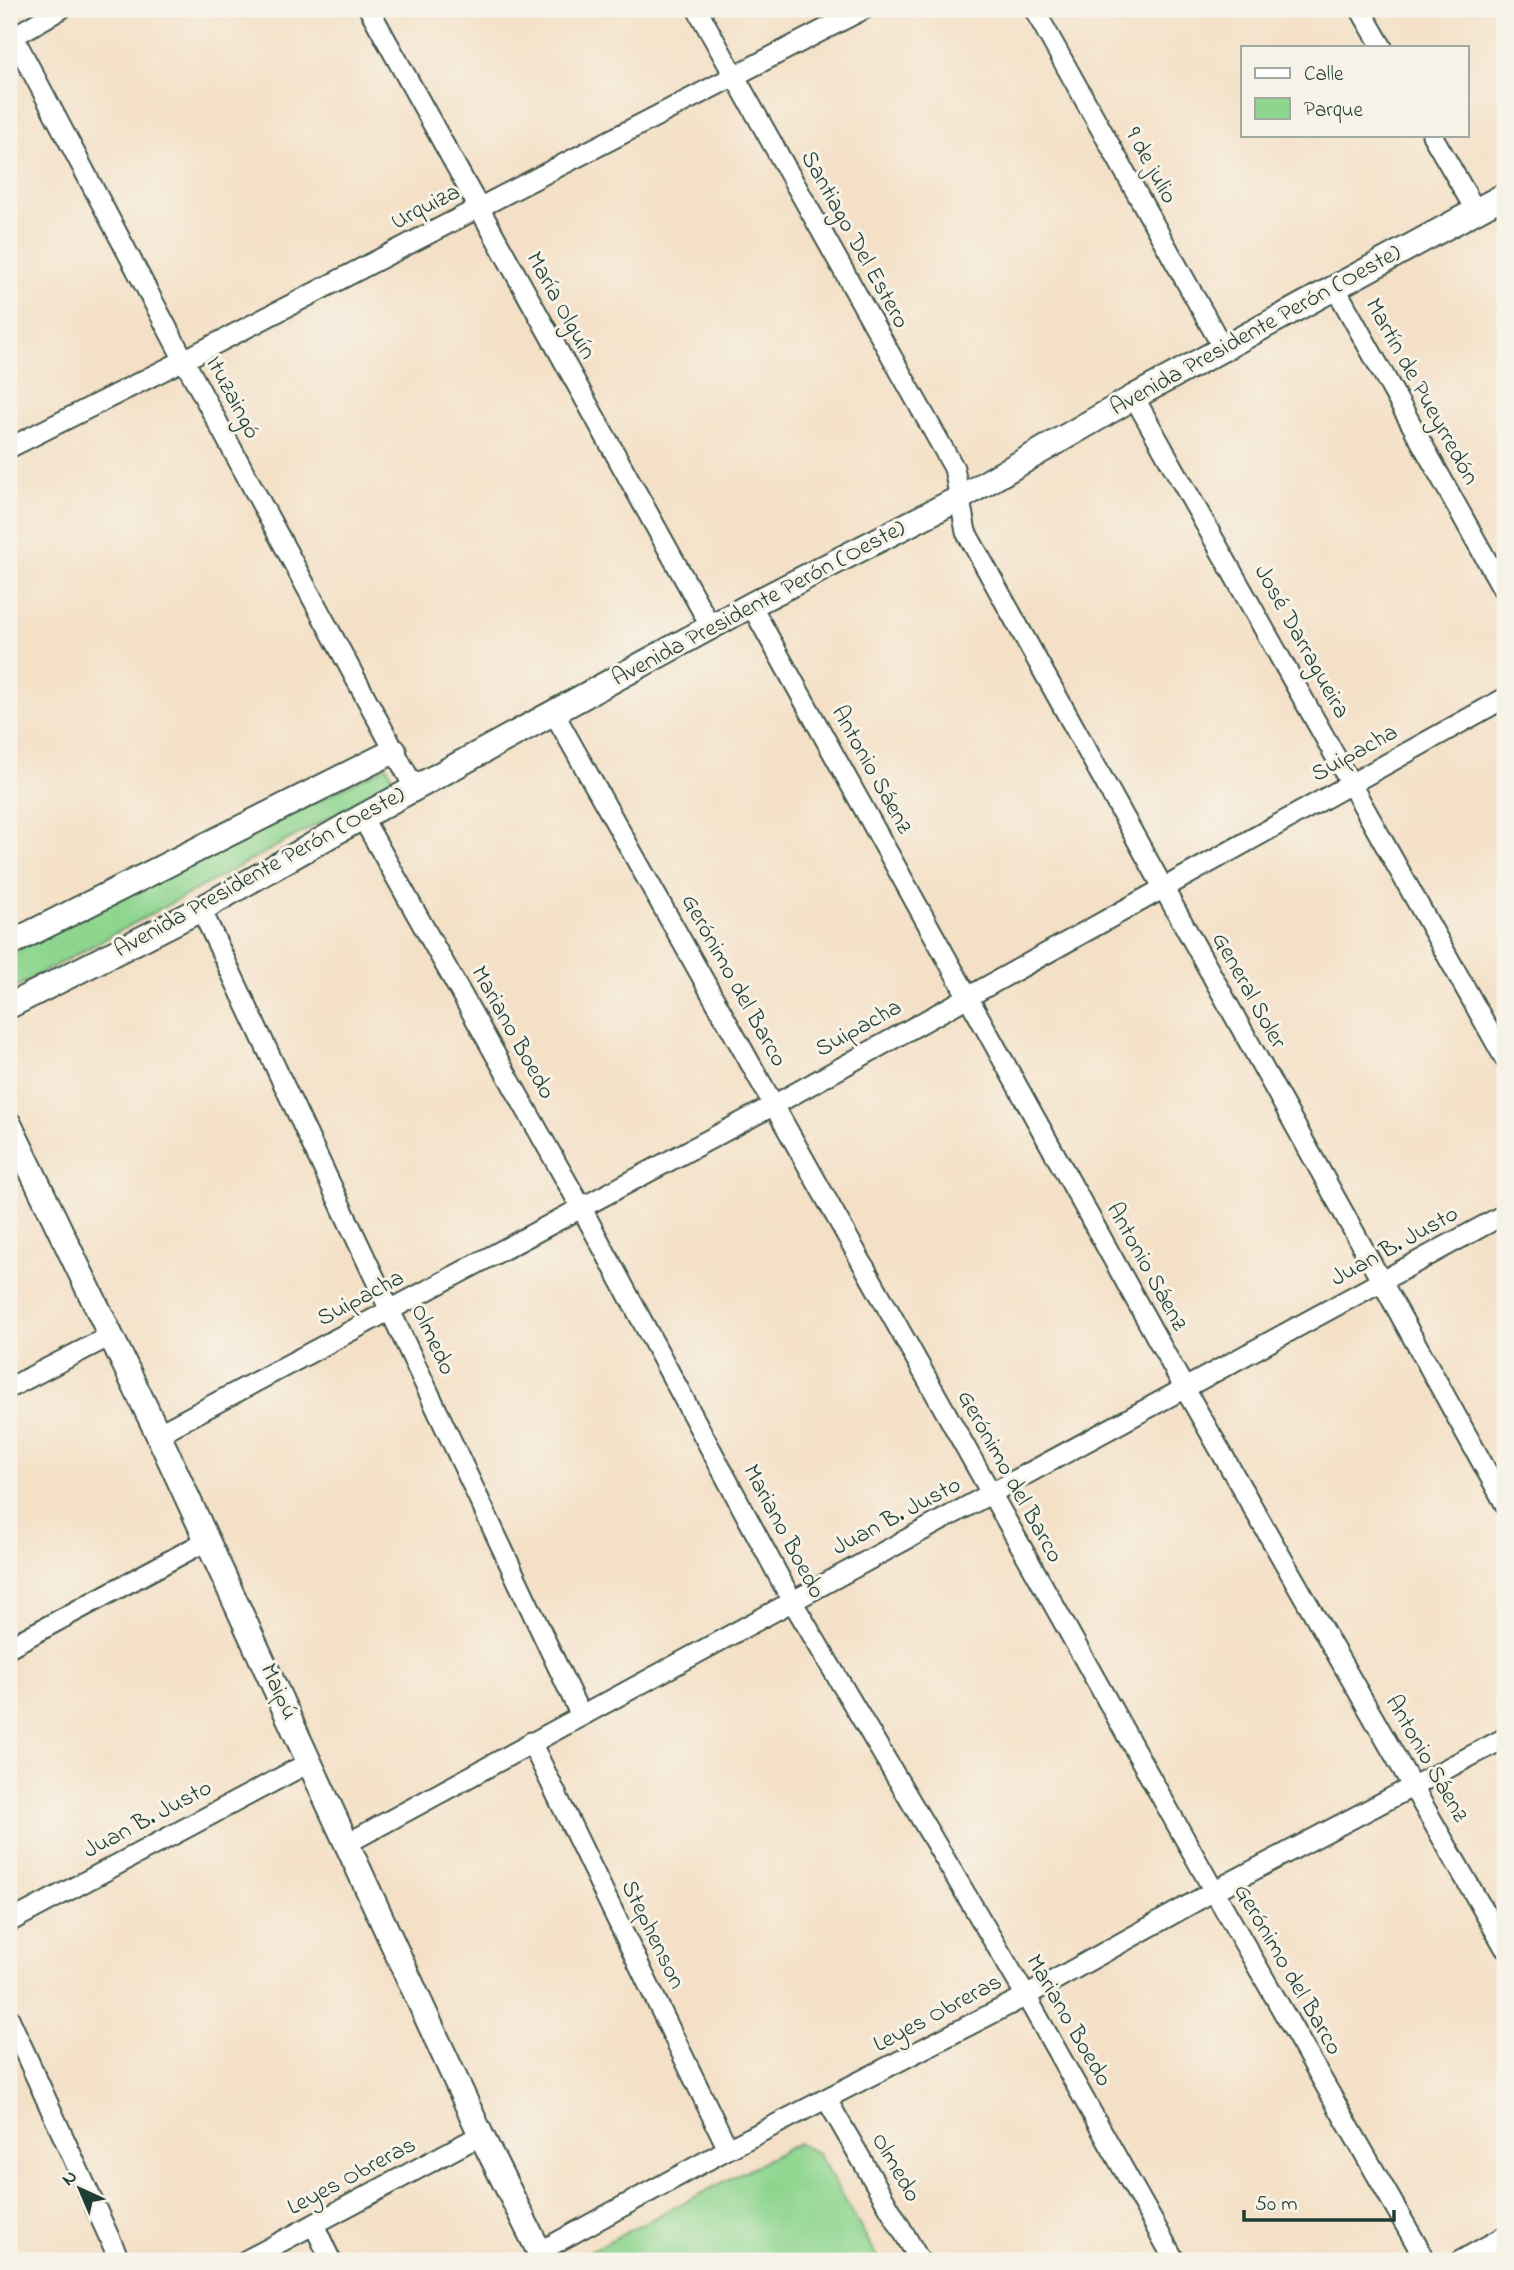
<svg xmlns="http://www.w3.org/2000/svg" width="1514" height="2270" viewBox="0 0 1514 2270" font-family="'Indie Flower',sans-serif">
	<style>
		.green { fill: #8ed58f; stroke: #568962; stroke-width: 2 }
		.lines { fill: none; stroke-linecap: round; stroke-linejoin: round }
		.minor-casing { stroke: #3f554a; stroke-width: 23 }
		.major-casing { stroke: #3f554a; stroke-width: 28 }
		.minor { stroke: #fff; stroke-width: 19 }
		.major { stroke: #fff; stroke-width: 24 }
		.labels { text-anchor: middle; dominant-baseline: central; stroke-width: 6; stroke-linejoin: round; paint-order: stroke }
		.street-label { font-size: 24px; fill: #1f3d34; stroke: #f7f3e8 }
	</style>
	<rect width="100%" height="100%" fill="#f7f3e8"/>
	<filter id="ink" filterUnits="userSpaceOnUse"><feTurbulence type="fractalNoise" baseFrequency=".0143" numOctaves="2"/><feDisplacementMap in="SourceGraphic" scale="14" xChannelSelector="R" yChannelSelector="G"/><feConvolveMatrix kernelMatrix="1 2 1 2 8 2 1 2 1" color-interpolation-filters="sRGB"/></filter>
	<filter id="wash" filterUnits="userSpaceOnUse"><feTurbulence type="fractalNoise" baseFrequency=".00686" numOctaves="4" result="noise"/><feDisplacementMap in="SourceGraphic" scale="28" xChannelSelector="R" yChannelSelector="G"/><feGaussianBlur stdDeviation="1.57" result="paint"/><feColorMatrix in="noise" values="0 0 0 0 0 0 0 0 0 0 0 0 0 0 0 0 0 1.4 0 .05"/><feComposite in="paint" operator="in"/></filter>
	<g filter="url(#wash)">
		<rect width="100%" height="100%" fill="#f4e0c6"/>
		<path class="green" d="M387,766l8,16 -386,209v-37z
			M799,2143l19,11 62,107h-296l6,-10z"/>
	</g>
	<g filter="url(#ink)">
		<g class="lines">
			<defs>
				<path id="minor" d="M369,9l342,618
					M697,9l257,459 12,64 539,972
					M1034,9l189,339
					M1360,9l22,38
					M9,28l175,332 231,429
					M9,39l52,-30
					M1432,135l44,76
					M1335,287l170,306
					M1134,397l371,662
					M9,448l175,-88 680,-351
					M751,605l434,784 320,559
					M554,713l660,1178 212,370
					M362,817l219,390 211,394 234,395 149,265
					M201,909l380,807
					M9,1388l101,-52
					M158,1434l616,-329 731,-407
					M9,1647l199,-107
					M531,1742l197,407
					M348,1843l1157,-629
					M9,1922l301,-160
					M9,2018l111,243
					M827,2100l93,161
					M314,2225l17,36
					M539,2252l189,-103 298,-153 188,-105 291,-153
					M245,2261l236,-126
					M1460,2261l45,-25"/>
				<path id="major" d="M9,944l385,-193
					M9,1006l192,-97 161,-92 389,-212 209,-107 174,-101 371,-202
					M9,1124l149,310 323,701 63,126"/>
			</defs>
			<use href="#minor" class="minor-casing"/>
			<use href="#major" class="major-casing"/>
			<use href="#minor" class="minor"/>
			<use href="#major" class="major"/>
		</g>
	</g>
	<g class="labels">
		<g class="street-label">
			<text transform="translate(1150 166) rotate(61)">9 de julio</text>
			<text transform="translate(426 208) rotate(-27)">Urquiza</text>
			<text transform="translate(854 240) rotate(61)">Santiago Del Estero</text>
			<text transform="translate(560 306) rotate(61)">María Olguín</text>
			<text transform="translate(1256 331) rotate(-29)">Avenida Presidente Perón (Oeste)</text>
			<text transform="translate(1421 392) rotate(61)">Martín de Pueyrredón</text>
			<text transform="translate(232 398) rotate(62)">Ituzaingó</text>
			<text transform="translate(759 604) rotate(-28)">Avenida Presidente Perón (Oeste)</text>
			<text transform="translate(1301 642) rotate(61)">José Darragueira</text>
			<text transform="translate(1355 754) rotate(-29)">Suipacha</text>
			<text transform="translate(871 770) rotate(61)">Antonio Sáenz</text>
			<text transform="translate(260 873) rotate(-29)">Avenida Presidente Perón (Oeste)</text>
			<text transform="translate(733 981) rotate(61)">Gerónimo del Barco</text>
			<text transform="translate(1248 991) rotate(61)">General Soler</text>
			<text transform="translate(859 1029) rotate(-29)">Suipacha</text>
			<text transform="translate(512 1033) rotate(61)">Mariano Boedo</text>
			<text transform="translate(1395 1247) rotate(-29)">Juan B. Justo</text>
			<text transform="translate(1146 1267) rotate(61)">Antonio Sáenz</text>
			<text transform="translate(361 1299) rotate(-28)">Suipacha</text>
			<text transform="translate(432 1340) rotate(65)">Olmedo</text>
			<text transform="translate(1009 1477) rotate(61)">Gerónimo del Barco</text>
			<text transform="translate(897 1517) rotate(-28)">Juan B. Justo</text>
			<text transform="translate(783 1532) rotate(62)">Mariano Boedo</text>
			<text transform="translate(278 1692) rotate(65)">Maipú</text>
			<text transform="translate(1426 1759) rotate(60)">Antonio Sáenz</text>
			<text transform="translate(148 1820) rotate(-28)">Juan B. Justo</text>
			<text transform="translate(652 1935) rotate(64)">Stephenson</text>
			<text transform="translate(1287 1970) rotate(60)">Gerónimo del Barco</text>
			<text transform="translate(938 2014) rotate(-28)">Leyes Obreras</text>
			<text transform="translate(1068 2021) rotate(60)">Mariano Boedo</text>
			<text transform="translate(895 2168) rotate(60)">Olmedo</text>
			<text transform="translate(352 2177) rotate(-28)">Leyes Obreras</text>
		</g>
	</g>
	<rect width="1514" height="2270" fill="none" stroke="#f7f3e8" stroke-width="35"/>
	<rect x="1241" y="46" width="228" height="91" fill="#f7f3e8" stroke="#a1aaa0" stroke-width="2"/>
	<rect x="1255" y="68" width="35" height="10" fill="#ffffff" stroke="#a1aaa0" stroke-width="2"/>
	<text x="1304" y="80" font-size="21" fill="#1f3d34">Calle</text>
	<rect x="1255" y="98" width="35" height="21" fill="#8ed58f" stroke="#a1aaa0" stroke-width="2"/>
	<text x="1304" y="116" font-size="21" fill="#1f3d34">Parque</text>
	<g transform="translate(80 2189) rotate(316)" stroke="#f7f3e8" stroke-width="5" paint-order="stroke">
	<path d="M0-5L12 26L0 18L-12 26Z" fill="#1f3d34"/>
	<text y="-10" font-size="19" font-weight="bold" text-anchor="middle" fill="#1f3d34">N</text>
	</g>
	<path d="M1244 2210v10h150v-10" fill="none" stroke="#1f3d34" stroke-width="3.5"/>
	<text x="1255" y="2210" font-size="21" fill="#1f3d34" stroke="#f7f3e8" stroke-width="5" paint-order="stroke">50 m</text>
</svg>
